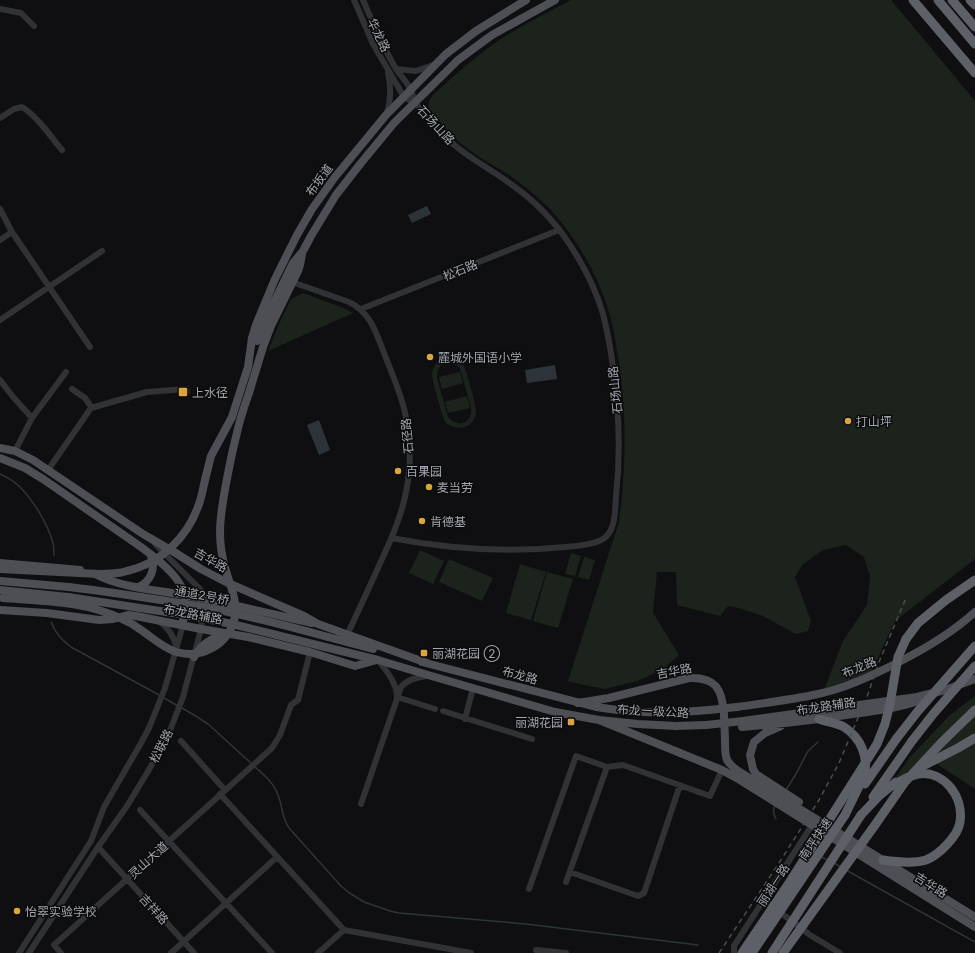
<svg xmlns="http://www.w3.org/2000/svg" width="975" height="953" viewBox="0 0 975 953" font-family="Inter,'Noto Sans SC',sans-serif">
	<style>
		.green { fill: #1c231d; fill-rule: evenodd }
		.water { fill: #2d3439 }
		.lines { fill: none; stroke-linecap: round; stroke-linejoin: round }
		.stream { stroke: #2d3439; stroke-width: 1.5 }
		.minor { stroke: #313235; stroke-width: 6 }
		.major { stroke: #4d4f54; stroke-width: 8 }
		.highway { stroke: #5d6066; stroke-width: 9 }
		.rail { stroke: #4a4c50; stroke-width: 1.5; stroke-dasharray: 5 4; stroke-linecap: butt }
		.major-bridge { stroke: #4d4f54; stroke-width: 8 }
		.highway-bridge { stroke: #5d6066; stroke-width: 9 }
		.poi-dot { fill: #dba53d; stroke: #0b0b0b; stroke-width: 1.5 }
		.labels { text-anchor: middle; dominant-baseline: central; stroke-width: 3; stroke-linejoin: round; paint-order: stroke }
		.street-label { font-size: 12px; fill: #a2a6b0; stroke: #0b0b0b }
		.poi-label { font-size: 12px; fill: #a2a6b0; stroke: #0b0b0b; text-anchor: start }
	</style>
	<rect width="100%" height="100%" fill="#0f0f11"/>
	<path class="green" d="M571,0h320l84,101v458l-80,62 -26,56 -45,13 19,-49 24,-36 3,-28 -6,-20 -18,-12 -23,5 -21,15 -7,12 16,44 -3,10 -12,3 -33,-18 -24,-8 -11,-2 -8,10 -43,-11 -1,-33h-19l-4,41 26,42 -17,15 -25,11 -32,8 -21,-4 -16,-4 51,-159c7,-53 8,-106 0,-160 -3,-17 -5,-34 -10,-50 -11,-37 -32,-73 -58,-102 -12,-12 -25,-23 -39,-33 -10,-7 -21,-13 -31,-19 -16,-10 -31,-23 -43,-38 -3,-3 -8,-7 -9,-12 -2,-5 1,-9 4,-13 23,-21 47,-43 74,-60 21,-13 43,-24 64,-35z
		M303,293l43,16 7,4 -85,38 11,-27 12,-25z
		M447,358c8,-1 13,2 17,8 3,8 13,41 12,48 -2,7 -6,12 -12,13 -6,2 -13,0 -18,-4 -4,-5 -13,-41 -14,-48 0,-2 1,-4 1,-6 3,-7 8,-10 14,-11zM448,362l6,1 6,5 11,40c2,15 -14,21 -23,9l-11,-39c-1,-8 3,-14 11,-16z
		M460,372l3,11 -21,6 -3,-12z
		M467,396l3,12 -22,5 -3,-11z
		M420,550l24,11 -11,23 -24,-11z
		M571,553l10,3 -6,20 -10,-2z
		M584,557l11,3 -6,20 -11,-3z
		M449,559l44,19 -11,23 -43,-19z
		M520,564l26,8 -15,48 -25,-7z
		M547,572l26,7 -15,49 -25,-7z
		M975,696v93l-38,-25 -41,13 14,-20 40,-42z"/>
	<path class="water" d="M427,206l4,8 -19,9 -4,-8z
		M555,365l2,14 -30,4 -2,-13z
		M319,420l11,30 -11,5 -12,-30z"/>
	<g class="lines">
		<path class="stream" d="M0,474c7,3 13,7 19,12 14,14 29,38 34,57 1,4 1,8 1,12
			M51,622c5,12 10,17 20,25l90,49
			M164,698l14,8
			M182,708l12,7 14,9 44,40
			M254,766c10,9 20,17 24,29 5,12 3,21 11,33l52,58 7,6 16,10 26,9 9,2 127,11 172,21
			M786,790l10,-16 12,-23 10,-9
			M775,806c-3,5 -1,9 1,13
			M803,847l4,2
			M821,857l7,3
			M834,863l7,4
			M846,870l129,72"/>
		<path class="minor" d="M354,0l19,44 31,53 11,6
			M363,0c10,23 20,47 33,69 5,7 11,13 15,21 2,4 2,8 4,12 2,4 5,7 8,10 9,11 18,22 29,31 18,16 37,25 56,39 25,17 46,38 62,63 14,21 26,45 33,69 4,16 7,31 9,46 7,46 9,91 4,136 -1,14 0,35 -13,43 -9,6 -27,7 -38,8 -58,6 -116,2 -174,-9
			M0,9l21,4 13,13
			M396,69l20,2 17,-6
			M387,113c4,-15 4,-25 1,-40
			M0,118l14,-9 8,-2c15,9 29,30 40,43
			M0,209l12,23 78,115
			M0,240l12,-8
			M292,282l57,20c23,11 28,34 37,56 7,18 15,36 19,55 9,37 5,78 -9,113 -5,15 -12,28 -18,42 -10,22 -20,44 -31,67
			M361,309l198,-79
			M0,320l102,-69
			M0,380l14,18 18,20
			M72,389l13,9 7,10
			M15,451l17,-33 34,-46
			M48,470l43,-62 56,-16 39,-3 1,3
			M159,621c8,6 15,15 17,25
			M378,660c8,11 18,21 19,36
			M397,697l38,12
			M443,711l89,28
			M465,719l8,-31
			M181,741l44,49
			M220,794l124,136 127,23
			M361,804l40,-117c7,-8 15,-9 25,-11
			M140,810l132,143
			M98,847l96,106
			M570,872l68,24 6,-3 36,-108
			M566,882l41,-115
			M529,889l47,-133 31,11 16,-2 87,31 12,-26
			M764,900l46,35 30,18
			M536,950l30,3
			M19,953l72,-112 13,-34 37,-64 8,-15 16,-40 18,-63
			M29,953l69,-106 29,-41 20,-33 15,-26 7,-14 14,-36 18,-68 5,-31 -1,-3 -6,-7 -44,-44
			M61,953l-7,-8 218,-197 8,-13 11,-30 7,-5 12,-48
			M171,953l106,-96
			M318,953l26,-23
			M734,953v-7l80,-124"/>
		<path class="major" d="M252,338l2,2 3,1 2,-2 8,-22 23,-48 3,-6 10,-12 8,-15 25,-41 25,-32 33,-40 64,-63 34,-25 63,-35
			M249,393l14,-46 8,-21 27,-55 2,-6 2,-11
			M0,448l15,3 18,9 110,74 31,18 27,17 27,14 76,33 14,8 109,39
			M0,458l25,10 18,11 98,68c14,10 42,31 43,49 1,9 -1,19 -1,29
			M205,480l6,-24 21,-39 16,-50 4,-29 4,-13 19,-46 22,-44 15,-26 23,-32 51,-62 60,-61 30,-23 50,-31
			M0,563l80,7
			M95,574c29,15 64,16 95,22 41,8 81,18 122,27
			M0,581l69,6
			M138,587c13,-5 18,-19 13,-31
			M0,590l68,7
			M0,610l47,3 52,7 14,-1 15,-4 8,1 65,13 47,8 62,15 45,14 22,-6
			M328,637l45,12
			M325,647l53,13 50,15 127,37 44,8 39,4 38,2 30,-1
			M194,657c7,-12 18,-20 32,-22
			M422,662l174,45c16,2 31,5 47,5 22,1 44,0 66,-2
			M578,703l31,-5 80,-20c27,-1 33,11 35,36 0,9 1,18 1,28 0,5 0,13 2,18 3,5 7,8 11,11l237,146
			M737,707c27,-4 54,-7 81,-13 28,-6 53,-18 79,-31 28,-14 55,-30 78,-51
			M599,720l123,50 18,10 235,147
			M743,721l174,-24 28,-7 30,-11
			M781,726l-16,7 -11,9 -4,13 3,14 3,5 43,28
			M742,727c37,-3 74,-7 110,-13 23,-3 47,-6 69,-14"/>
		<path class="highway" d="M913,0l62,73
			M938,0l37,44
			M952,0l23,27
			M970,0l5,5
			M906,639l12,-16 28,-23 29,-20
			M819,719c8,3 18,4 25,8 17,11 25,30 20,49l-19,39
			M919,768l39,-20 17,-10
			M865,784l32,-46
			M873,797l39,-56
			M861,815l19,-20 16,-13
			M883,860c14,2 31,4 43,0 13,-5 32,-24 34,-38 4,-25 -16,-52 -42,-48 -10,2 -18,7 -26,12"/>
		<path class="rail" d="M719,953l60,-90 40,-63 20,-37 29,-69 11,-32 27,-64"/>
		<path class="major-bridge" d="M0,569l99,5c10,0 19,0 28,-3 34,-8 61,-34 72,-67 3,-8 4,-16 6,-24
			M69,587c43,5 86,12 129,19 44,8 87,19 130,31
			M68,597l118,18 46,9 93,23
			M3,598c40,3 82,3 119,21 5,2 11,5 16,9 13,8 23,19 38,24 25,7 50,-6 58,-31 5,-18 -4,-36 -9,-53 -3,-11 -5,-24 -5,-36 0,-16 3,-32 6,-48 3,-16 6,-32 10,-47 3,-15 8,-30 13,-44
			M709,710l28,-3
			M706,725l37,-4"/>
		<path class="highway-bridge" d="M897,738l21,-27 57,-65
			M912,741l22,-28 41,-47
			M742,953l49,-73 71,-112 15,-24 8,-20 5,-20 3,-18 5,-29 8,-18
			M752,953l93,-138
			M772,953l89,-138
			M783,953l92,-128 30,-43 36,-39 34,-33"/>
	</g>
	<g class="poi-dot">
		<circle cx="430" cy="357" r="4"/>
		<rect x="178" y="387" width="10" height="10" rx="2"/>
		<circle cx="848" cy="421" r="4"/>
		<circle cx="398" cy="471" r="4"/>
		<circle cx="429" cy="487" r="4"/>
		<circle cx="422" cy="521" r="4"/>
		<rect x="420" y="649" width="8" height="8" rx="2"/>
		<rect x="567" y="718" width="8" height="8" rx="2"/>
		<circle cx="17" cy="911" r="4"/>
	</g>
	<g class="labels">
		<g class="street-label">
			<text transform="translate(379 35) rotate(64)">华龙路</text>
			<text transform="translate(436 125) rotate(47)">石场山路</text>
			<text transform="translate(319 180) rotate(-54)">布坂道</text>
			<text transform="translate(460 270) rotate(-22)">松石路</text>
			<text transform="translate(615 390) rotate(-96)">石场山路</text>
			<text transform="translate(407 436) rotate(-95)">石径路</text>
			<text transform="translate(211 560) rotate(29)">吉华路</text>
			<text transform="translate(202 595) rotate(11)">通道2号桥</text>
			<text transform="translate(193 614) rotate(11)">布龙路辅路</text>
			<text transform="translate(859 667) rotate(-22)">布龙路</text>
			<text transform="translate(674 671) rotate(-11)">吉华路</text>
			<text transform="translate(520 675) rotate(15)">布龙路</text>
			<text transform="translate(826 706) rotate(-8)">布龙路辅路</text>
			<text transform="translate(653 711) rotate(3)">布龙一级公路</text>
			<text transform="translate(161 746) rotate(-63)">松联路</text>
			<text transform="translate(815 839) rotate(-56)">南坪快速</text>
			<text transform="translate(148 860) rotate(-42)">灵山大道</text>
			<text transform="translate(773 885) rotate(-57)">丽湖一路</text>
			<text transform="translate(931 885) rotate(32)">吉华路</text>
			<text transform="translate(154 909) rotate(48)">吉祥路</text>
		</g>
		<g class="poi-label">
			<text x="438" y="357">麓城外国语小学</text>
			<text x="192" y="392">上水径</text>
			<text x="856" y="421">打山坪</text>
			<text x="406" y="471">百果园</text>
			<text x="437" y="487">麦当劳</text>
			<text x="430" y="521">肯德基</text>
			<text x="432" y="653">丽湖花园 ②</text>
			<text x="563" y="722" text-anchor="end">丽湖花园</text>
			<text x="25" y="911">怡翠实验学校</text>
		</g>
	</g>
</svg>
